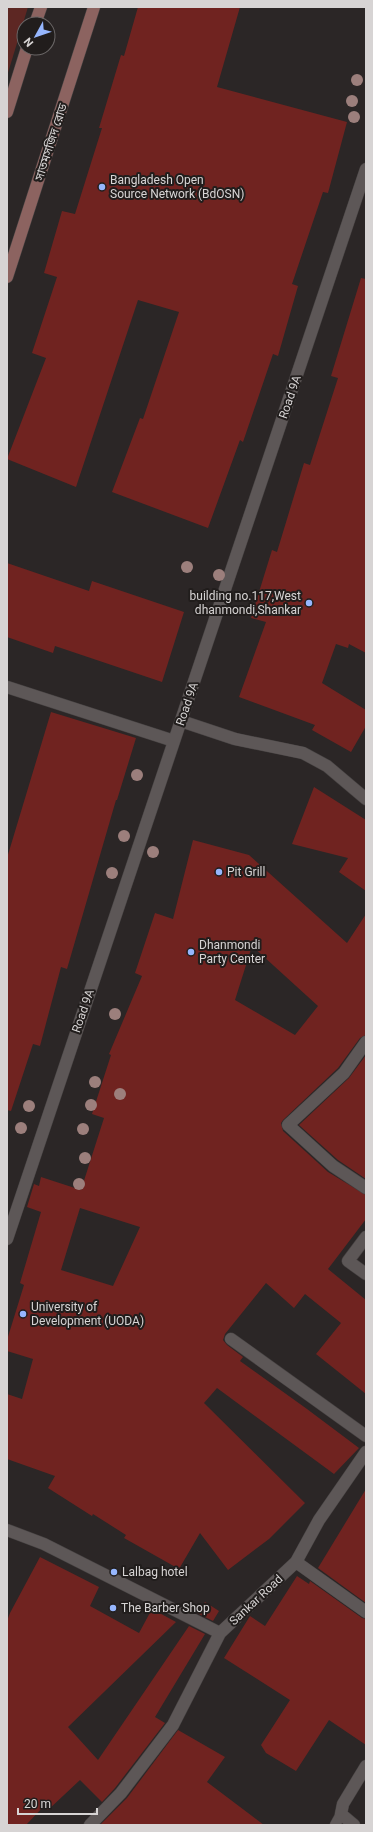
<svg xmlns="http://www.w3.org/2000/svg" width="373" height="1832" viewBox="0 0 373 1832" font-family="Roboto,'Noto Sans Bengali',sans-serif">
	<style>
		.green { fill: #5d2723 }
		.building { fill: #702320; fill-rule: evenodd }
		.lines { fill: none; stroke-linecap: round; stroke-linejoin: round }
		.lane-casing { stroke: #464242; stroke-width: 11 }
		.street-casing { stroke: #464242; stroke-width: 13 }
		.secondary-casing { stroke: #464242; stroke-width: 13 }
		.lane { stroke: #5d5757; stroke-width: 10 }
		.street { stroke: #5d5757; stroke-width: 12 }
		.secondary { stroke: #8c6360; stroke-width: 12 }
		.tree { fill: #9c7f7c }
		.poi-dot { fill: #96b6fd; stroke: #211d1c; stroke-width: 1.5 }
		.labels { text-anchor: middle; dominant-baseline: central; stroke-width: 4; stroke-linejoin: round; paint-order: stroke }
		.street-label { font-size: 12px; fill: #d7d4d4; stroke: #211d1c }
		.poi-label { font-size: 12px; fill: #d7d4d4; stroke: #211d1c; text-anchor: start }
	</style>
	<rect width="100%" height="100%" fill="#2b2626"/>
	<path class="green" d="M7,7h21l-21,69z"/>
	<path class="building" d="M138,7h102l-23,80 130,35 -19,71 -5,-1 -31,92 6,2 -20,70 -5,-2 -30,88 -3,-2 -32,88 -96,-36 28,-74 3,1 36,-107 -41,-12 -62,187 -69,-28 39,-101 -14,-5 25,-76 -13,-4 18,-62 13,3 27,-86h-3l22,-73 3,1z
		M361,278l5,1v374l-17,-9 -1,4 -12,-4 -14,39 44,27v16l-15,26 -39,-22 3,-5 -76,-28 27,-75 -15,-4 21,-68 5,2 27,-89 6,2 28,-87 -7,-2z
		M7,563l82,28 3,-10 92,31 -22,70 -107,-36 -2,7 -46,-16z
		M51,712l85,26 -19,62h-1l-49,169 -6,-2 -21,79 -7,-2 -22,67 -4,-1v-252z
		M314,787l52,33v71l-27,-19 9,-14 -56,-14z
		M193,840l56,15 98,88 19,-29v121l-6,3 -22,30 -55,52 -2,3 2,8 45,41 38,23v24l-38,50 38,31v94l-50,-40 25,-31 -36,-29 -11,14 -28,-25 -41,51 -2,6 4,5 16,12 -3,4 67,48 52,39 -25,26 -117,-86 -13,15 101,100 -36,36 -41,31 -28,-37 -21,36 -55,-31 2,-3 -33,-21 -1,2 -44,-28 7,-12 -48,-17v-65l15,5 11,-40 -26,-8v-11l17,-55 -4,-2 21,-71 -14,-5 7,-23 5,2 2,-9 40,13 23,-72 -12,-4 19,-59 -2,-1 33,-78 -7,-3 20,-60 18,6zM252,946l66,60 -23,29 -60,-35zM80,1208l60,19 -27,59 -52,-16z
		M366,1055v124l-28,-19 -39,-35 50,-47z
		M366,1489v114l-48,-35z
		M40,1557l59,30 -9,19 49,27 13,-24 24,13 -108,105 30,33 91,-134 16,8 -50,83 10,6 -50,65 -13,14 -22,-22 -32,30 -4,-4 -18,19h-19v-204l3,-8z
		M297,1576l12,8 1,-3 52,37 4,1v126l-37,-25 -33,51 -30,-18 -5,-8 29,-45 -66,-42 26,-42 15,10z
		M205,1602l14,9 -6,10 -16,-8z
		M178,1730l47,27 -18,25 57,43h-164l27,-27z"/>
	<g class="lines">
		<defs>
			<path id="lane" d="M335,1825l6,-11"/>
			<path id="street" d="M7,687l167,54
				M181,721l54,18 68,14 24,13 39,33
				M366,1042l-22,31 -56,52 45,41 33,22
				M366,1237l-18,24 18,13
				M7,1239l359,-1070
				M231,1339l135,97
				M7,1530l37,14 176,89 76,-71 70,50
				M296,1562l23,-42 47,-68
				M90,1825l31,-32 52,-68 47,-92
				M354,1825l-13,-11 2,-10 23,-38"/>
			<path id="secondary" d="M35,24l6,-17
				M7,112l20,-64
				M7,277l87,-270"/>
		</defs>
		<use href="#lane" class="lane-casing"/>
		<use href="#street" class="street-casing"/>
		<use href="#secondary" class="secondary-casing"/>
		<use href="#lane" class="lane"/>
		<use href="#street" class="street"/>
		<use href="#secondary" class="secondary"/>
	</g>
	<g class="tree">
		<circle cx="357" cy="80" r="6"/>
		<circle cx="352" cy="101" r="6"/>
		<circle cx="354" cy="117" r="6"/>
		<circle cx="187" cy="567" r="6"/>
		<circle cx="219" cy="575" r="6"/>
		<circle cx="137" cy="775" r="6"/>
		<circle cx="124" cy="836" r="6"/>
		<circle cx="153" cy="852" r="6"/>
		<circle cx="112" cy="873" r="6"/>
		<circle cx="115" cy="1014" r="6"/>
		<circle cx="95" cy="1082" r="6"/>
		<circle cx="120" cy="1094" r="6"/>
		<circle cx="91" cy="1105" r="6"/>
		<circle cx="29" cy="1106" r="6"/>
		<circle cx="21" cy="1128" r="6"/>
		<circle cx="83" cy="1129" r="6"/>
		<circle cx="85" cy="1158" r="6"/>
		<circle cx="79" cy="1184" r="6"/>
	</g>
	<g class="poi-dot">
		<circle cx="102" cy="187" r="4"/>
		<circle cx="309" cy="603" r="4"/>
		<circle cx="219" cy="872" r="4"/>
		<circle cx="191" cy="952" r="4"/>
		<circle cx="23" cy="1314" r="4"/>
		<circle cx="114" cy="1572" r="4"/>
		<circle cx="113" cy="1608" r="4"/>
	</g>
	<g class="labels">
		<g class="street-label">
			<text transform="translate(51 142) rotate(-72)">সাতমসজিদ রোড</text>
			<text transform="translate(290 397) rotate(-71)">Road 9A</text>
			<text transform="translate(187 704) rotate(-71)">Road 9A</text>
			<text transform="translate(83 1011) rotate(-71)">Road 9A</text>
			<text transform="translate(256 1600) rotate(-43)">Sankar Road</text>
		</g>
		<g class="poi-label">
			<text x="110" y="180">Bangladesh Open<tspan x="110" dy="14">Source Network (BdOSN)</tspan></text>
			<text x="301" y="596" text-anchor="end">building no.117,West<tspan x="301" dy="14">dhanmondi,Shankar</tspan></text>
			<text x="227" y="872">Pit Grill</text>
			<text x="199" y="945">Dhanmondi<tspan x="199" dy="14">Party Center</tspan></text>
			<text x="31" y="1307">University of<tspan x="31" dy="14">Development (UODA)</tspan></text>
			<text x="122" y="1572">Lalbag hotel</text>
			<text x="121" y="1608">The Barber Shop</text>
		</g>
	</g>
	<rect width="373" height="1832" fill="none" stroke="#d7d4d4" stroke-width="16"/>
	<g transform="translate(36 36) rotate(230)"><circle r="19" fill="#211d1c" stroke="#6a6666"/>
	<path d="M0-3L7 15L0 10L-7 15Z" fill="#96b6fd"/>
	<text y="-6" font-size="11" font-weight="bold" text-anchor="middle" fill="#d7d4d4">N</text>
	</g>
	<path d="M18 1808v6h79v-6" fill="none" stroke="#d7d4d4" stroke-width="2"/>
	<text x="24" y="1808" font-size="12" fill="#d7d4d4" stroke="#211d1c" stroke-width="3" paint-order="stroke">20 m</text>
</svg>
